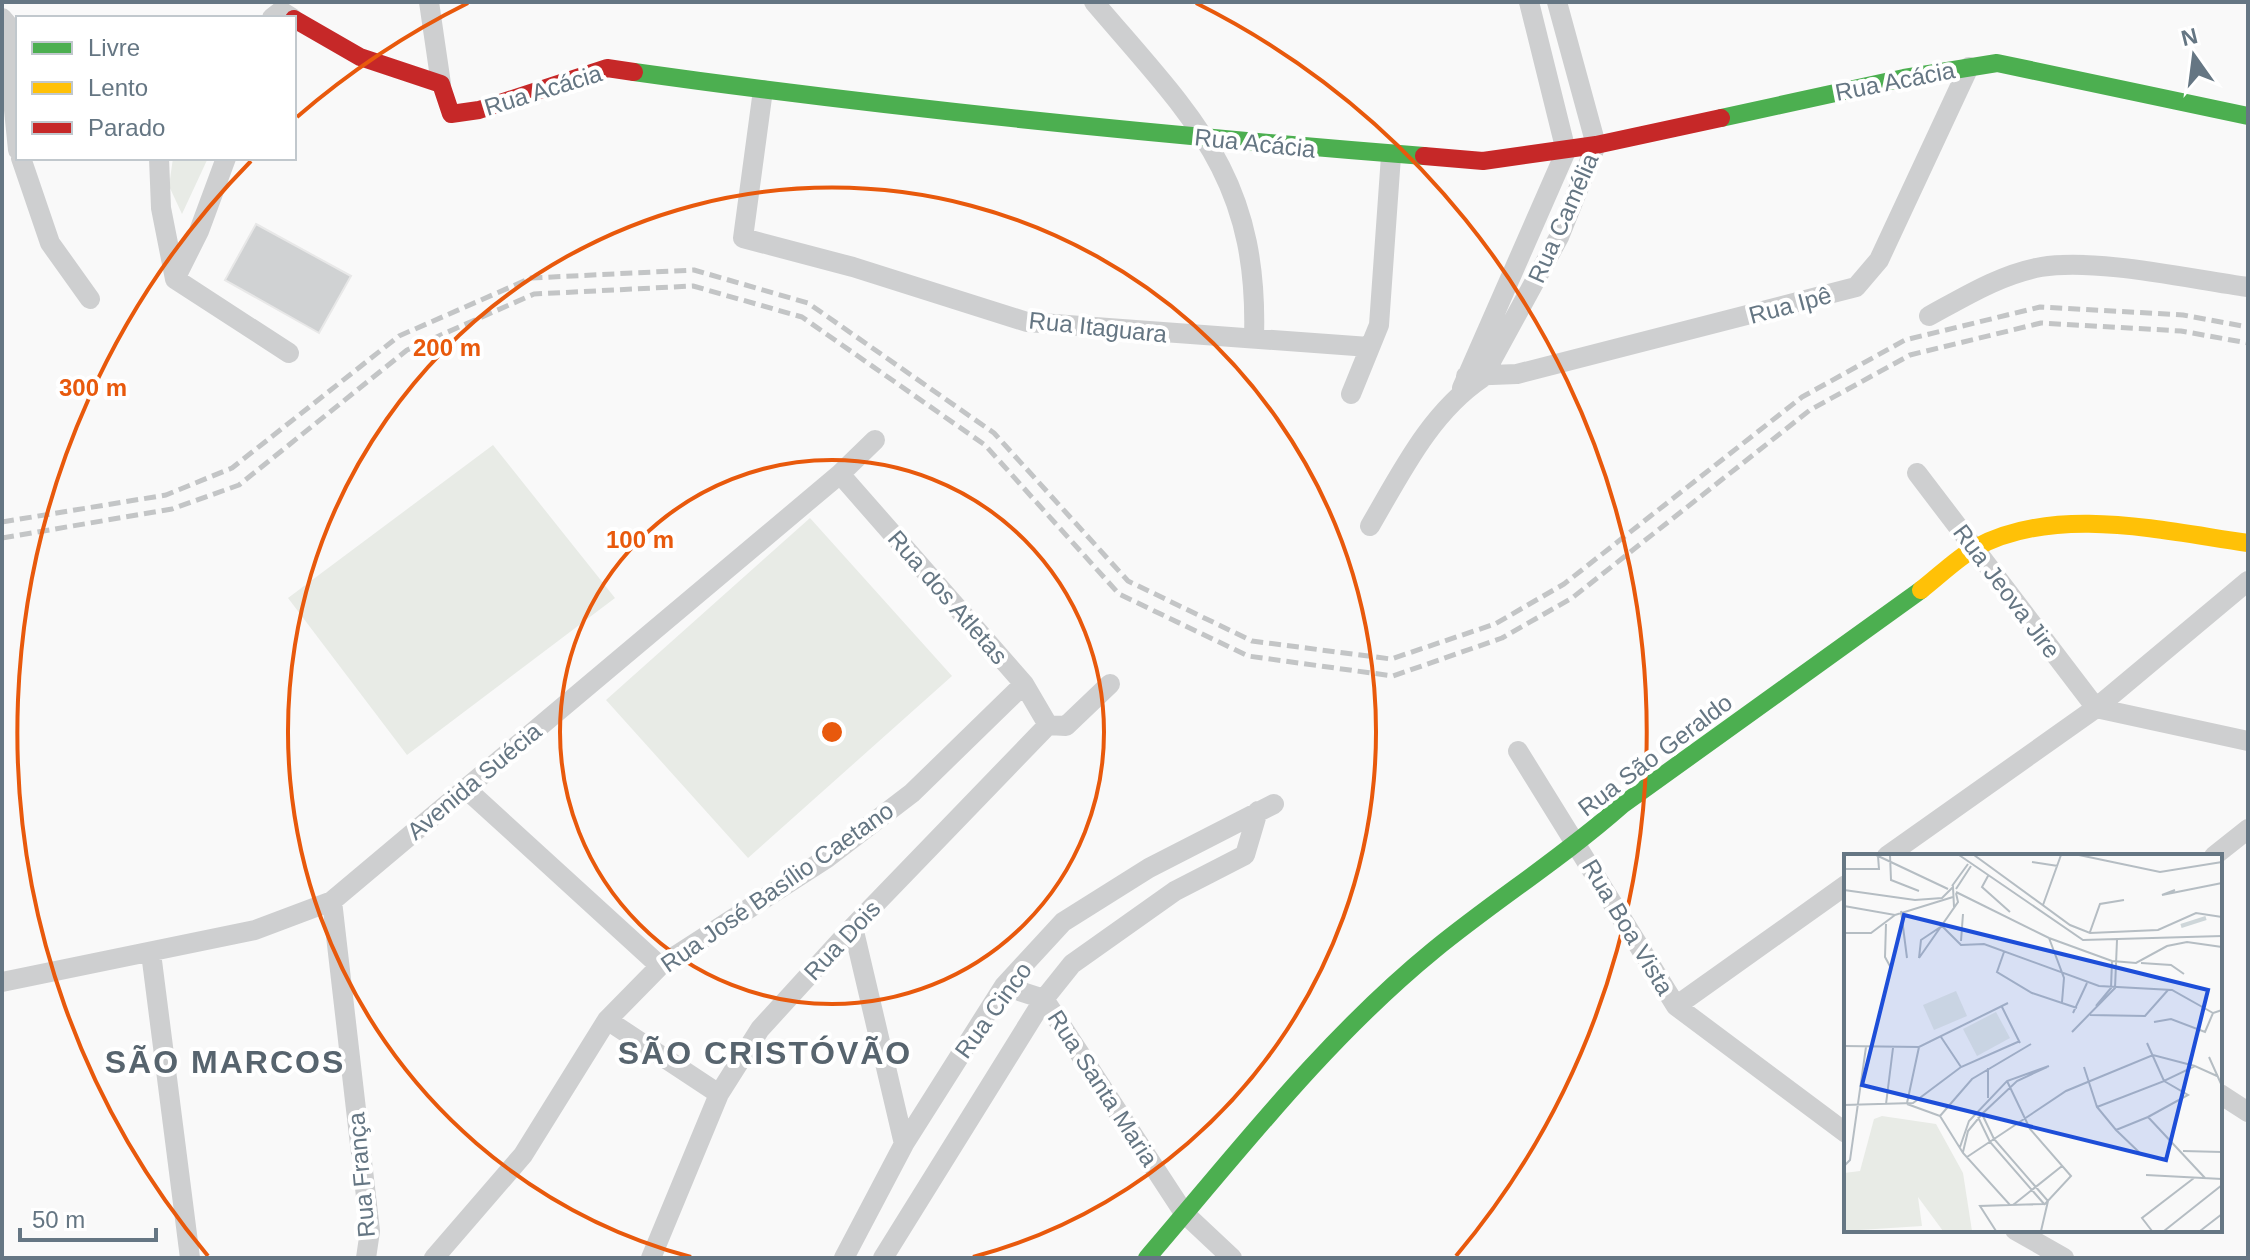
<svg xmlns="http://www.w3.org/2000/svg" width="2250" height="1260" viewBox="0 0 2250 1260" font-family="Arial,sans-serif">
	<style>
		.green { fill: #e8ebe6 }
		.building { fill: #d0d2d3; stroke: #e8e8e8; stroke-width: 2 }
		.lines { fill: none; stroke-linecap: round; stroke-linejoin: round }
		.street { stroke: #cecfd0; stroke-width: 20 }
		.fast { stroke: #4caf50; stroke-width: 18 }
		.slow { stroke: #ffc107; stroke-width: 18 }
		.jam { stroke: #c62828; stroke-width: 18 }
		.rail { stroke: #c3c5c6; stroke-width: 5; stroke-dasharray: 12 6; stroke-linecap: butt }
		.ring { fill: none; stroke: #e8590c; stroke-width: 4 }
		.labels { text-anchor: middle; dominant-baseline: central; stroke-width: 8; stroke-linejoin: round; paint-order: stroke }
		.street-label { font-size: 24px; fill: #657683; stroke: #fff }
		.district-label { font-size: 32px; font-weight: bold; letter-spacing: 2px; fill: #57646e; stroke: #fff }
		.inset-river { fill: none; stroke: #ced6d9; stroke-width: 4 }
		.inset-road { fill: none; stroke: #b5bdc3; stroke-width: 2 }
		.view { fill: #1d4ed8; fill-opacity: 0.15; stroke: #1d4ed8; stroke-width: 4 }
		.inset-edge { fill: none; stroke: #657683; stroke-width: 4 }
		.centre { fill: #e8590c; stroke: #fff; stroke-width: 4 }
		.ring-label { font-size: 24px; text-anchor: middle; font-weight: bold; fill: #e8590c; stroke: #fff; stroke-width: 8; stroke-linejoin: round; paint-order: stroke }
	</style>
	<rect width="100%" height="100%" fill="#f9f9f9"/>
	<path class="green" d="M173,158h35l-26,56 -13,-28z
		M493,445l122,153 -208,157 -119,-157z
		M810,518l142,158 -204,182 -142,-158z"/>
	<path class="building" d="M256,224l95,52 -32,57 -94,-53z"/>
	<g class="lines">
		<path class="street" d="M429,2l12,82
			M1094,2c98,115 165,174 160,336
			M2,18l11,13 -1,59 6,60
			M272,18l9,-7 11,7
			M763,90l-20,148 110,29 174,55 342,25
			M21,158l29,85 40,56
			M159,158l2,50 14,71
			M175,279l114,74
			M175,279l24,-48 27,-73
			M1929,316c35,-19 72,-42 112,-49 57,-9 148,12 207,20
			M1466,376l51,-2 339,-87 23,-27 90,-193
			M1462,388l104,-237 -37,-149
			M1351,394l28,-69 12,-169
			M1917,473l179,235 152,-127
			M840,474l184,210 24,41
			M1370,526c31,-53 60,-113 112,-148l77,-141 37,-92 -39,-143
			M1518,751l158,255 170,127
			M465,788l195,178
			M1887,856l209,-148 152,33
			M2214,856l34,-27
			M332,901l38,330 -4,27
			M853,927l51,217
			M151,953l39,305
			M2,982l253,-52 77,-29 508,-427 35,-34
			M1004,986l40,13 140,214 48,45
			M1676,1006l170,-121
			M607,1020l112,74
			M2220,1094l28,18
			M2015,1230l49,28
			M434,1258l89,-103 84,-135 53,-54 167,-108 85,-65 112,-109
			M651,1258l68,-164 41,-65 93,-102 195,-202 18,1 44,-42
			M844,1258l60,-114 100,-158 59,-64 86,-54 125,-64
			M883,1258l161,-259 28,-35 103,-73 70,-36 13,-44"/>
		<path class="fast" d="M634,72c262,37 526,63 790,84
			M1721,118l183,-40 93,-15 251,53
			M1147,1258c91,-106 178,-219 287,-308 61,-50 128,-92 188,-145l299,-215"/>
		<path class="slow" d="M1921,590c17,-13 35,-31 54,-42 80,-44 188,-17 273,-5"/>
		<path class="jam" d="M294,19l66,38 81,27 10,30 28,-4 128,-42 27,4
			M1424,156l59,5 113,-16 125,-27"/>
		<path class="rail" d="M2,522l164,-27 66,-27 167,-132 132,-58 163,-8 114,33 186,130 134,148 124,60 139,18 104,-35 69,-40 238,-187 103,-57 135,-33 143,8 65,12
			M2,538l170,-29 67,-24 168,-135 127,-56 159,-8 109,31 183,128 134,149 129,62 145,20 109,-38 70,-40 238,-188 100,-55 131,-32 140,8 67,12"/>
	</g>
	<g class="ring">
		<circle cx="832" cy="732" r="272"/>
		<path d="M691 1257A544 544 0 1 1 973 1257"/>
		<path d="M208 1256A815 815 0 0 1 251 161M297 117A815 815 0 0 1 468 3M1196 3A815 815 0 0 1 1456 1256"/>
	</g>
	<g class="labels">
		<g class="street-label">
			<text transform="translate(1895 81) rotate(-11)">Rua Acácia</text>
			<text transform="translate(543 90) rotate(-17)">Rua Acácia</text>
			<text transform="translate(1255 143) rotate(6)">Rua Acácia</text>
			<text transform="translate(1563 218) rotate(-66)">Rua Camélia</text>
			<text transform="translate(1790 305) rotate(-15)">Rua Ipê</text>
			<text transform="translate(1098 327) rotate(6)">Rua Itaguara</text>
			<text transform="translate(2007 591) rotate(53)">Rua Jeova Jire</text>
			<text transform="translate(948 597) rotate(49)">Rua dos Atletas</text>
			<text transform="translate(1655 755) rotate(-37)">Rua São Geraldo</text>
			<text transform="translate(474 781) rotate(-40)">Avenida Suécia</text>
			<text transform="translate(777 887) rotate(-35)">Rua José Basílio Caetano</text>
			<text transform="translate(1628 927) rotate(59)">Rua Boa Vista</text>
			<text transform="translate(842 940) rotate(-47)">Rua Dois</text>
			<text transform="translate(993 1010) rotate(-54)">Rua Cinco</text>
			<text transform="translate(1103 1088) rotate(57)">Rua Santa Maria</text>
			<text transform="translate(361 1175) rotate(-95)">Rua França</text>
		</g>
		<g class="district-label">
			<text x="765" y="1053">SÃO CRISTÓVÃO</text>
			<text x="225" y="1062">SÃO MARCOS</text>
		</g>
	</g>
	<g transform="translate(1844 854)">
		<rect width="378" height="378" fill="#f9f9f9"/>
		<path d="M112,137l11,25 -33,14 -11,-25zM152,158l14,26 -33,18 -14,-27zM38,262l54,8 27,49 9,58h-29l-25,-34 4,29 -78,5v-58l16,-2 14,-52z" fill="#e8ebe6"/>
		<path class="inset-river" d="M337,72l25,-8"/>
		<path class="inset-road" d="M32,1l72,34M46,1l1,25 28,11M115,1l124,85 139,-4M130,1l96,70 20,8 68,-3 38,-17 26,4M235,1l81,17 62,-10M188,8l26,4M0,15h35l-1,-13M144,22l-6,11 28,25M108,32l16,-22M112,35l15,-23M0,36l71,10 27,-2 11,-11 1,20M331,36l-13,5 60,-12M112,38l93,46 63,23 24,2 31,-17 20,-4 35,5M199,51l18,-50M0,52l51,9 58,-18M57,57l6,47M42,70l-1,33 6,11M246,78l10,-28 24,-4M0,79h27l24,-18M205,84l15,40 -2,24M117,87l2,-27M160,98l-7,20 35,21 45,15M75,104l2,-18 21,-14 19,19 23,-1 115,42 73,4 41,23M75,104l39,-56 -2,-9M297,109l30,2 13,9M252,152l15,-18 1,-27M158,153l18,36M229,159l14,-30M246,161l55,1 23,-26M310,168l17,-3 34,13 8,-19 9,-3M228,178l43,-44 2,-48M97,183l20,30M303,189l17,38 31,-15 22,10M0,192l75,1 89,-44M365,203l13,29M240,213l13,40 19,23 32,-13 57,61M144,244v-30M63,249l12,-56M42,250l7,-56M63,250l33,12M0,251l69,-2 48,-36 59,-26M253,253l67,-26 24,14 -40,22M138,260l12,25 54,62 -7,30M96,262l23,37 47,52 35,-1 26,-28 -41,-47 -23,-48M96,262l32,-37 59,-35M134,263l12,25 55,63M272,276l26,25M116,293l9,-26 38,-40 42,-15M339,297l39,1M119,298l5,-21 14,-17 35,-33 30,-14M123,303l99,-66 87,-36 42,11M0,312l6,-6 16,-113M302,321l76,4M169,351l49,-39M152,377l-16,-25 30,-1M308,377l-10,-13 52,-40M320,377l58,-46M356,377l22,-17"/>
		<path class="view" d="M60,61l304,75 -42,170 -304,-75z"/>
		<rect width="378" height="378" class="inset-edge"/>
	</g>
	<circle cx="832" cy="732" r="12" class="centre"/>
	<g class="ring-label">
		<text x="447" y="356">200 m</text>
		<text x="93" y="396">300 m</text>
		<text x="640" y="548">100 m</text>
	</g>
	<rect width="2250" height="1260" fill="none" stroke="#657683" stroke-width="8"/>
	<rect x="16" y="16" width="280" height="144" fill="#ffffff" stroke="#c1c8cd" stroke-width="2"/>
	<rect x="32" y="42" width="40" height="12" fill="#4caf50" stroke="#c1c8cd" stroke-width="2"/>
	<text x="88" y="56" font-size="24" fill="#657683">Livre</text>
	<rect x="32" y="82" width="40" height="12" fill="#ffc107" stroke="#c1c8cd" stroke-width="2"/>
	<text x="88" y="96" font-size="24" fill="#657683">Lento</text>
	<rect x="32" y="122" width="40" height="12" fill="#c62828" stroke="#c1c8cd" stroke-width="2"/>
	<text x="88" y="136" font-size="24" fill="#657683">Parado</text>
	<g transform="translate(2194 56) rotate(346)" stroke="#ffffff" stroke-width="6" paint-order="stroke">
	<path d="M0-6L14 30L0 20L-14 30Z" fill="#657683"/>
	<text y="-12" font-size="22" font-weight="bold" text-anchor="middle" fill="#657683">N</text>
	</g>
	<path d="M20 1228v12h136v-12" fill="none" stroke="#657683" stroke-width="4"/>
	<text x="32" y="1228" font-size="24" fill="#657683" stroke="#ffffff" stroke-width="6" paint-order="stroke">50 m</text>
</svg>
